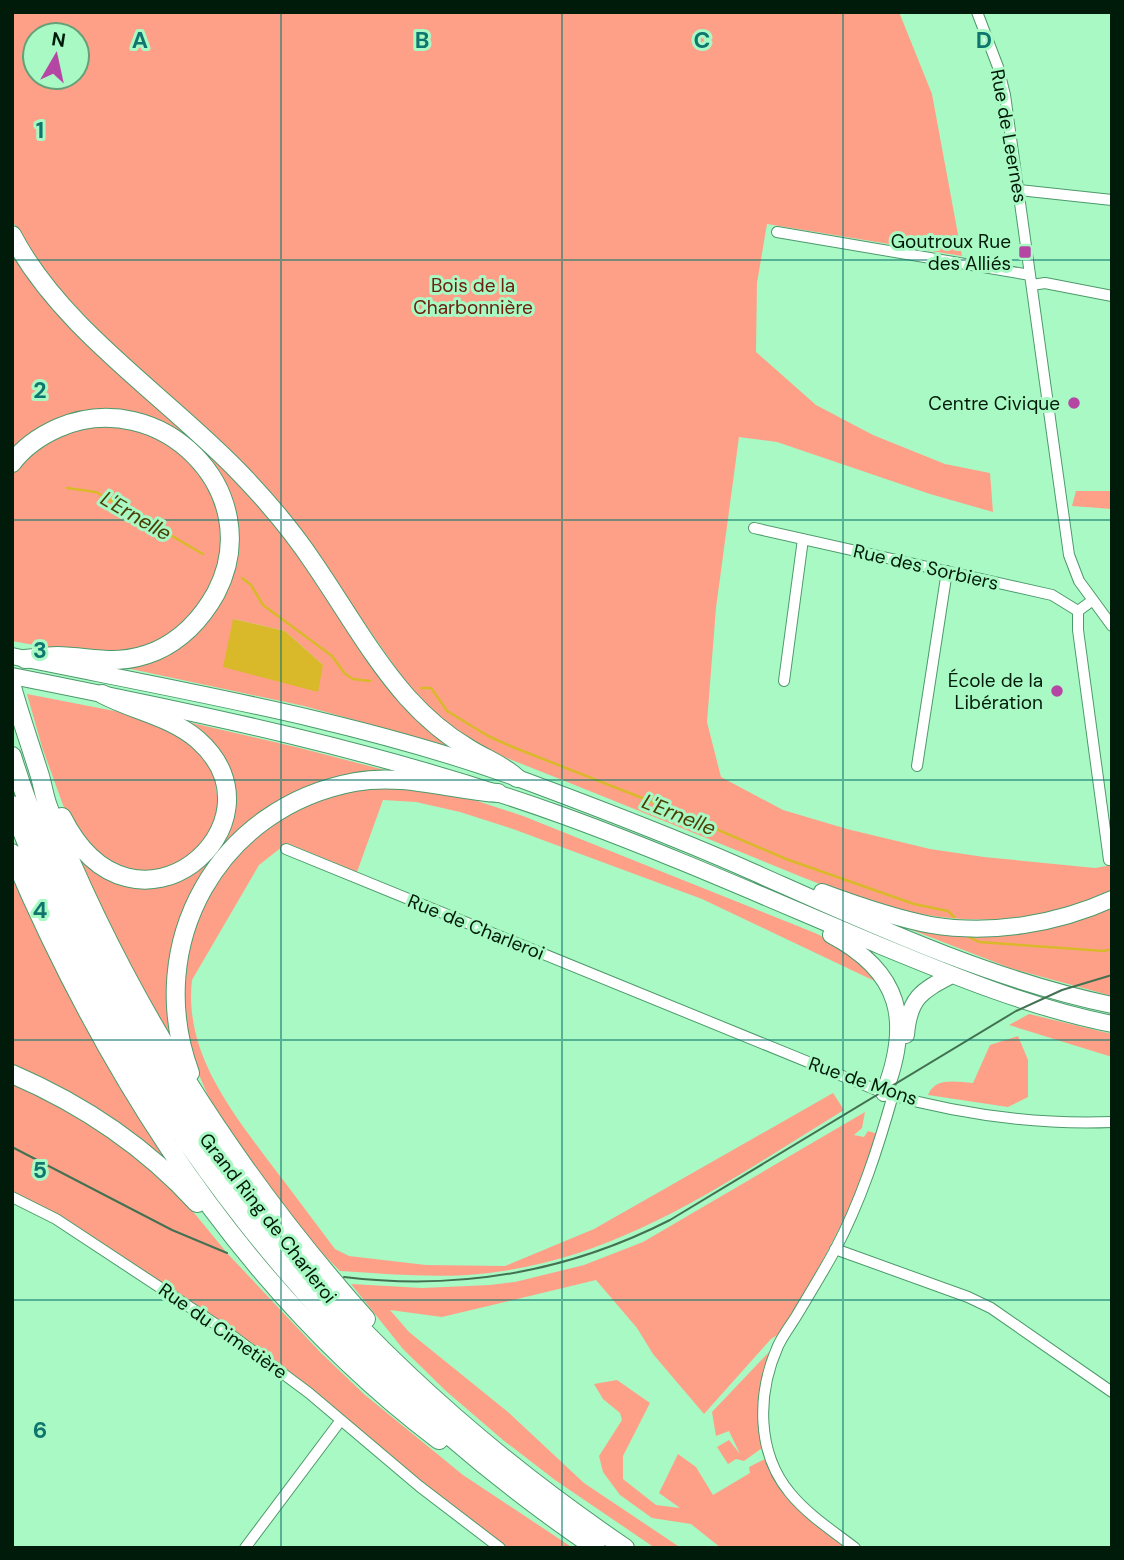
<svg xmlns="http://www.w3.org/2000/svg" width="1124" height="1560" viewBox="0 0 1124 1560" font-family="'DM Sans',sans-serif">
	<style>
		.green { fill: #fea088; fill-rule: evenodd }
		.water { fill: #d9b829 }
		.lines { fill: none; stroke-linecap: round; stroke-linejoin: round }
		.stream { stroke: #d9b829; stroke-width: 2.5 }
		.minor-casing { stroke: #4c9a6b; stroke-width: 12 }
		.trunk-casing { stroke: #4c9a6b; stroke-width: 18 }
		.motorway-casing { stroke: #4c9a6b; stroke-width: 20 }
		.minor { stroke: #fff; stroke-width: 10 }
		.trunk { stroke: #fff; stroke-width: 16 }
		.motorway { stroke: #fff; stroke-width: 18 }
		.tram { stroke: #427252; stroke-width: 2 }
		.grid { fill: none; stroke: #0f766e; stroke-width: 2; stroke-opacity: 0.55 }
		.poi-dot { fill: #b646a3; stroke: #a9f9c4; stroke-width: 2.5 }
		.labels { text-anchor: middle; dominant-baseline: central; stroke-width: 6; stroke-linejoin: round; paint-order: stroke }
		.street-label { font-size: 19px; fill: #001b09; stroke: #a9f9c4 }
		.poi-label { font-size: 19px; fill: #001b09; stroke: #a9f9c4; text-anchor: end }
		.park-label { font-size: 19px; fill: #6a210e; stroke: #a9f9c4 }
		.water-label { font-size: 21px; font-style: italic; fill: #4c3f05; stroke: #a9f9c4 }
		.grid-label { font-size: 23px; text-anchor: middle; font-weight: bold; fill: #0f766e; stroke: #a9f9c4; stroke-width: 6; stroke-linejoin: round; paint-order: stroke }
	</style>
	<rect width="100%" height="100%" fill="#a9f9c4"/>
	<path class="green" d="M12,12h887l33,82 30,162 -195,-32 -10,59 -1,69 60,53 57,30 72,29 45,9 3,39 -63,-18 -153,-52 -38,-5 -23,171 -9,114 14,55 62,33 64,19 83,20 54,8 111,11 17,-3v26c-19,9 -40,15 -61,20 -122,30 -224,-25 -335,-69 -76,-31 -151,-61 -227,-91l-34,-19 -24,-21 -26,-30 -107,-153 -55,-63 -139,-129 -44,-46 -24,-29 -24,-41zM35,35h42v42h-42z
		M12,242l218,226 226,280 -152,-42 -192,-41 69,-24 51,-87 -32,-102 -99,-39 -89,44zM233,619l52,12 38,34z
		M119,424c14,6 48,16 58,25 21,17 39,45 43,72 9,57 -30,116 -87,129 -40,9 -81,-2 -121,-9v-165c13,-23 42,-43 67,-48 13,-3 27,-3 40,-4z
		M1076,491h36v18l-40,-3z
		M27,694l108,21 27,10 30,18 22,31 5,36 -19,41 -33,20 -43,-1 -19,-9 -31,-35 -11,-21 -21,-58z
		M179,720l121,28 104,27 -144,42 -77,104 -3,136 -54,-93 -56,-123 38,34 83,-3 40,-73z
		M393,785l78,14 52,17 292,117 29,14 39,38 -181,-86 -189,-70 -53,-17 -44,-10 -33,-2 -26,72 -70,-29 -28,22 -67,115c-8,72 38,129 78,183 22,28 43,57 65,86l14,7 77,9 79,1 89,-37 239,-136 11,17c-113,69 -219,147 -355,163 -49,6 -99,1 -149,-2l-21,-21 -44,-56 -63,-89 -22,-51 -5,-25 -1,-65 14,-48 27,-49 39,-39 62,-32 35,-8z
		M12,871l172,309 -172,-111z
		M1112,903v93l-102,-28 -124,-48 60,10z
		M1029,1014l83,20v23l-103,-32z
		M1018,1036l10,24v37l-20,10 -80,-12c7,-18 28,-13 45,-12l17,-38z
		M12,1081l21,9 91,53 62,60 41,50 94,100 44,42 98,80 110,73h-66l-46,-33 -248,-198 -154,-100 -47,-24z
		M865,1112l-3,16 -8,7 10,2 4,-6 10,3c-24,71 -58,137 -99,200l-8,5 -67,75 -51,-60 -16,-26 -41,-48 -154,37 -52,-7 19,22 99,80 76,71 97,65h-26l-100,-68 -52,-40 -57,-49 -43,-42 -52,-65 71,4 68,-3 25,-3 69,-17 59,-23z
		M770,1351l-12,51 4,46 -18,13 -8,-2 -8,5 -11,-17 12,-7 11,14 -11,-23 -13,5 -4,-24z
		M617,1380l33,23 -27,53v23l33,26 24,3 -21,-15 19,-39 18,13 17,28 37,-22 -1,-6 16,-8c17,38 49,63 80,89h-124l-30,-24 -39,-6 -32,-23 -17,-23 -4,-16 23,-36 -2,-7 -17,-14 -9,-15z"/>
	<path class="water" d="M233,619l52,12 38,34 -5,27 -95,-25z"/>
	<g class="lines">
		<path class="stream" d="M67,488l29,4 107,62
			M242,578l9,7 12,20 69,51 13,18 8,5 17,2
			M421,688h10l16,23 41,25 27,12 145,57 126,54 128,45 34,7 6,6
			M969,937l10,5 125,9 8,-2"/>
		<defs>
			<path id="minor" d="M977,12l21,55 7,28 64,460 10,26 33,45
				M1019,190l93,10
				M777,232l253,43
				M1032,285l13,-2 67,13
				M754,528l298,67 26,16 15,-11
				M1078,611v19l31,230
				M784,681l19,-142
				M917,766l30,-195
				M286,849l598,244c74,21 151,32 228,29
				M12,1197l44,22 170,112 83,62 110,93 81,62
				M835,1249l133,48 23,11 121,84
				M245,1548l96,-128
				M855,1548c-22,-17 -47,-33 -65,-55 -34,-41 -33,-100 -12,-147 5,-11 13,-21 19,-31 13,-22 26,-43 38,-65 26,-49 43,-102 58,-155"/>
			<path id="trunk" d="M12,656c170,35 345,64 508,123 78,29 157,59 233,93 115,51 234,107 359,133
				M12,676c187,37 372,75 552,140 107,39 212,86 317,130 75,31 151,62 231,78
				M822,892c35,13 72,26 109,33 60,10 126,-1 181,-26
				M831,935c70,37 81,86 53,158
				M906,1035c3,-37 15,-44 46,-60"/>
			<path id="motorway" d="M12,235c49,94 154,161 227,237 27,28 52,57 74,90 31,45 58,94 94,135 18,20 37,37 61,51 17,11 34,16 49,30
				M12,463c12,-16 28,-27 46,-35 102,-44 211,64 158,165 -14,25 -33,46 -60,58 -38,16 -61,6 -99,5 -10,0 -21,2 -32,3
				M12,687c8,29 18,57 27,86 4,12 5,24 10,36 74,187 183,360 317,510
				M12,756c20,66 49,129 79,190 125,252 303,445 534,602
				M12,805c111,301 318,563 584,743
				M62,817c72,144 230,6 136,-77 -28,-24 -64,-29 -96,-46
				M12,853c95,223 231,439 427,587
				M190,1073c-48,-130 29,-266 165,-291 49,-9 95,8 143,11
				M12,1074c72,31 133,72 185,129"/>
		</defs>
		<use href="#minor" class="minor-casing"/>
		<use href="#trunk" class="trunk-casing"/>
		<use href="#motorway" class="motorway-casing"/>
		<use href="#minor" class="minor"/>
		<use href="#trunk" class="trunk"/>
		<use href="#motorway" class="motorway"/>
		<path class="tram" d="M12,1147l160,83 55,23
			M344,1277c115,14 222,-4 326,-57l346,-209 46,-21 50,-15"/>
	</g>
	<path class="grid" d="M281,12v1536M562,12v1536M843,12v1536M12,260h1100M12,520h1100M12,780h1100M12,1040h1100M12,1300h1100"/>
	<g class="poi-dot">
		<rect x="1018" y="245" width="14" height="14" rx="3.5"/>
		<circle cx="1074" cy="403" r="7"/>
		<circle cx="1057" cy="691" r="7"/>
	</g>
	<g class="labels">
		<g class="street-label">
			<text transform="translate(1009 136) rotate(80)">Rue de Leernes</text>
			<text transform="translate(926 567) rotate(13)">Rue des Sorbiers</text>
			<text transform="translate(476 927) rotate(22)">Rue de Charleroi</text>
			<text transform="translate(863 1081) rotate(19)">Rue de Mons</text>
			<text transform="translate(268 1218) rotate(52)">Grand Ring de Charleroi</text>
			<text transform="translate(223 1331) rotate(35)">Rue du Cimetière</text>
		</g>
		<g class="poi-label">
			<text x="1011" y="241">Goutroux Rue<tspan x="1011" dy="22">des Alliés</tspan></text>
			<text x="1060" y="403">Centre Civique</text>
			<text x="1043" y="680">École de la<tspan x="1043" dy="22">Libération</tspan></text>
		</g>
		<g class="park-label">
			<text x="473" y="285">Bois de la<tspan x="473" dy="22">Charbonnière</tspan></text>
		</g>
		<g class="water-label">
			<text transform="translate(136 516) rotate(30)">L'Ernelle</text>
			<text transform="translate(679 815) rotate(22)">L'Ernelle</text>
		</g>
	</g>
	<g class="grid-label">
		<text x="140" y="48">A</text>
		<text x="422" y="48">B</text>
		<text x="702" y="48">C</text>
		<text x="984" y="48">D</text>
		<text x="40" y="138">1</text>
		<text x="40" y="398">2</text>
		<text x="40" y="658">3</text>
		<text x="40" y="918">4</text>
		<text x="40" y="1178">5</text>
		<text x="40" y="1438">6</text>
	</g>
	<rect width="1124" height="1560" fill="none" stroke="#001b09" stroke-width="28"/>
	<g transform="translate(56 56) rotate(9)"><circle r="33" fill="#a9f9c4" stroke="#65a079" stroke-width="2"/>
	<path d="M0-5L12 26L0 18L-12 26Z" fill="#b646a3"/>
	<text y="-10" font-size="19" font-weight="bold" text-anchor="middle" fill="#001b09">N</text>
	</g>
</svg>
